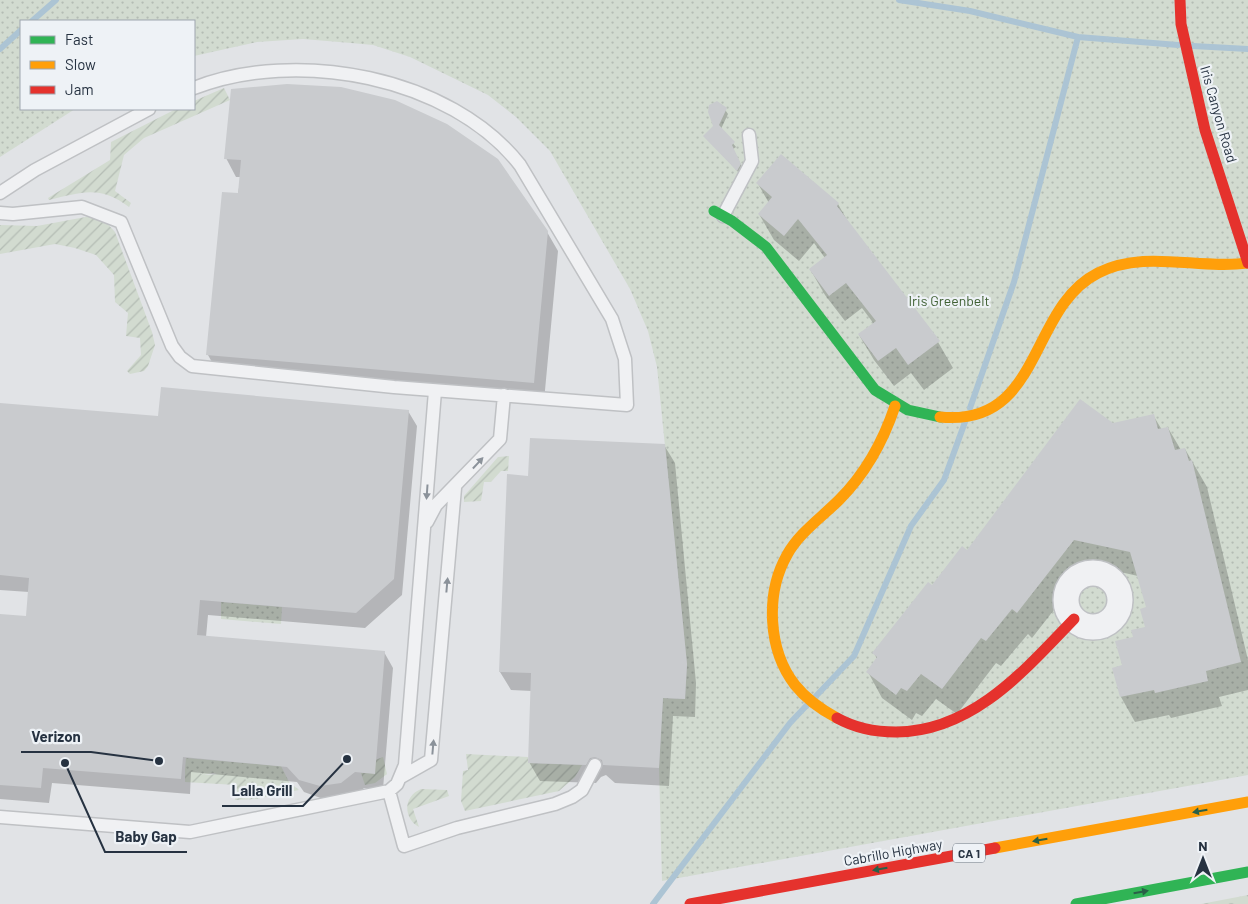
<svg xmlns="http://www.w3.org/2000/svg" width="1248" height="904" viewBox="0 0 1248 904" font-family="Barlow,sans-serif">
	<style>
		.grass { fill: url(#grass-dots) }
		.forest { fill: url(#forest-crowns) }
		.garden { fill: url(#garden-furrows) }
		.shadow { fill: #0003 }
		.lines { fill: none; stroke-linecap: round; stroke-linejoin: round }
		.stream { stroke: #acc4d4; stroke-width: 6 }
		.building { fill: #c9cbce }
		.lane-casing { stroke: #bfc1c4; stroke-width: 15 }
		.street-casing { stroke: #bfc1c4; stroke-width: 28 }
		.lane { stroke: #f0f1f3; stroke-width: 12 }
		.street { stroke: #f0f1f3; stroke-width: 25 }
		.fast { stroke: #30b455; stroke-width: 11 }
		.slow { stroke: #ff9f0a; stroke-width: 11 }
		.jam { stroke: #e5322d; stroke-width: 11 }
		.oneway { fill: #8b929a }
		.oneway2 { fill: #2a6048 }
		.labels { text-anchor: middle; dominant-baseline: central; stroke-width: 4.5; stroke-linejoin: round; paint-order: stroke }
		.shield { fill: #eef2f6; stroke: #626c77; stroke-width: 1 }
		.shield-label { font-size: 12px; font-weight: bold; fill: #263241 }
		.street-label { font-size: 14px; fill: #263241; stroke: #eef2f6 }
		.park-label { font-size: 14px; fill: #3e5f32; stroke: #eef2f6 }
		.leader { fill: none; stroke: #263241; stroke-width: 2 }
		.callout-dot { fill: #263241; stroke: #eef2f6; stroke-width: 2 }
		.callout-label { font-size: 15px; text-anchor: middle; font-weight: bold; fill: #263241; stroke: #eef2f6; stroke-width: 4.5; stroke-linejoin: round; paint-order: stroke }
	</style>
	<defs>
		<pattern id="grass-dots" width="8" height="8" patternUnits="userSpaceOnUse" patternTransform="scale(1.25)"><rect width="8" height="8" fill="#d2dbd0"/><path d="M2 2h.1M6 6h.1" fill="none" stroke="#b4bcb4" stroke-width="1.8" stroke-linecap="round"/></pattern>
		<pattern id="forest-crowns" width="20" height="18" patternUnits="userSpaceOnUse" patternTransform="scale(1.25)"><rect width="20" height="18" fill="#d2dbd0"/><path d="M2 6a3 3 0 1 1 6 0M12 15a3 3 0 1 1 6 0" fill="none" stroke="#b4bcb4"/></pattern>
		<pattern id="garden-furrows" width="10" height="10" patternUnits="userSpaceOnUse" patternTransform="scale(1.25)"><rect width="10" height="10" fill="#d2dbd0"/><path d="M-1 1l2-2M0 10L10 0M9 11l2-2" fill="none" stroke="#b4bcb4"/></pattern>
	</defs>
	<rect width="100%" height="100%" fill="#e1e3e6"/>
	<path class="grass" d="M0,0h1248v775l-586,106 -3,-113 4,-70 22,1 2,-35 -30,-297 -9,-36 -18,-42 -80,-138 -34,-34 -28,-22 -78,-38 -37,-12 -22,-2 -48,-4 -46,3 -63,14v-35h-173v88h54l-75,48z
		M221,602l61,5 -1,17 -60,-5z
		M186,758l95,8 8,16 10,8 -43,9 -1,-14 -42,-12 -9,2 -9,-5h-10z"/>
	<path class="forest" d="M1248,895v9h-47z"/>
	<path class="garden" d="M224,88l6,12 -86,38 -20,17 -9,36 16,12 -2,4c-29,-22 -47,-15 -80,-7l-1,-2 62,-38 1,-18 65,-33h18v-8z
		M91,216l13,4 11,12 37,100 3,13 -7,21 -4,5 -14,3 -3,-3 14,-16 -1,-17 -14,-2 2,-23 -13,-11 -1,-27 -18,-20 -21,-7 -20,-4 -55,10v-29l37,1z
		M509,456l-1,15h-7l-10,11h-7l-3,19 -17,1v-6l34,-39z
		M466,754l62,3v6l54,2 -7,12 -16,14 -94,20 -4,-10 2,-30 5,-1z
		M383,757l4,17 -12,9 -10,2 -4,-12h14v-13z
		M185,770h10l9,5 30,-2 21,12 1,14 -21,1 1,-15 -51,-3z
		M421,789l26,1 2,6 -36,13 6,18c-15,-8 -17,-30 2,-38z"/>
	<path class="shadow" d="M232,91l315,141 11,19 -14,150 -326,-28 -10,-18 33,-178h-5l-10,-19z
		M714,104h7l7,10 -7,15 15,18 -3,2 10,20 -3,5 -35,-38 9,-9z
		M758,184l80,20 13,23 87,115 15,26 -29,22 -13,-17 -17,13 -20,-26 -15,-25 15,-11 -12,-16 -17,13 -20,-26 -15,-26 15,-11 -11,-15 -15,18 -25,-21 -15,-26 10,-11z
		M0,404l159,14 249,-7 9,15 -15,169 -37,33 -157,-13 -2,22 178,15 9,16 -10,121 -19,-1 -8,7 -27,6 -25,-9 -7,-10 -106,-10 -1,22 -138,-11 -3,20 -49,-4v-184l27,3 2,-26 -29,-2z
		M1153,415l9,15 6,-2 13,22 4,-1 22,38 41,173v30l-29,7 3,9 -51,12 -2,-3 -34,7 -14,-25 2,-31 11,-28 13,-11v-19l-9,-32 -49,-11 -57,73 -4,-4 -27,32 -5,-3 -39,51 -21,-15 -14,17 -6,-3 -4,7 -30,-22 -14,-26 9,-13 -3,-6 58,-67 35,-35 146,-127z
		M664,445l11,18 21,220 -1,34 -22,-1 -4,70 -54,-3 -9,-8 -5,2 -5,6 -56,-2 -11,-19 3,-71 -21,-1 -11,-18 29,-195z"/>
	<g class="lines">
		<path class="stream" d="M899,0l71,11 108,26 100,8
			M32,21l24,-21
			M1193,46l55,3
			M0,49l21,-19
			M970,408l44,-126 64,-245
			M816,696l38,-40 57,-130 33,-46 21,-58
			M653,904l137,-181 17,-18"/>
	</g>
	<path class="building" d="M287,84l54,3 54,13 52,24 51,35 50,72 -14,152 -328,-28 16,-163 16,1 3,-33 -17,-1 7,-70z
		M717,101l10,7 -8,17 16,17 -3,3 9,19 -4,7 -34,-35 10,-10 -5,-14 1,-7z
		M781,154l58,49 -2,3 103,135 -32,24 -12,-17 -18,13 -20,-27 18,-13 -30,-38 -17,13 -20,-27 18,-14 -29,-36 -14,17 -26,-22 14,-17 -16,-14z
		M161,387l248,23 -15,169 -38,34 -156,-13 -3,35 188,16 -10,123 -20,-2 -14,11 -21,3 -21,-6 -12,-13 -104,-10 -2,22 -138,-11 -2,20 -41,-3v-171l26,2 3,-38 -29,-3v-172l158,13z
		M1080,399l33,24 41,-9 4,15 10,-2 7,23 10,-2 4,13 3,-1 49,202 -35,9 2,10 -53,12 -1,-3 -34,7 -8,-29 10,-3 -7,-24 18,-4 -2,-7 14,-3 -5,-18 6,-2 -16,-55 -56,-12 -57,73 -5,-4 -26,32 -5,-3 -39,51 -21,-15 -14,17 -6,-3 -5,7 -30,-23 11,-15 -5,-4 56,-71 4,3 30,-39 5,4z
		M530,438l135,6 22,220 -2,35 -22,-1 -4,70 -56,-3 -1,-5 -7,-3 -5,1 -4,7 -58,-2 3,-90 -32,-1 8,-198 21,2z"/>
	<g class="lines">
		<defs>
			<path id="lane" d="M0,193l35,-23 114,-61
				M0,213l13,1 69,-7 39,15 51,124 8,11 12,9 202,21 233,18 -2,-46 -13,-40 -92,-154c-70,-89 -224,-117 -326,-77
				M723,216l29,-55 -3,-26
				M427,522l9,-17 64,-66 4,-44
				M401,777l30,-17 24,-272
				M389,791l15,55 53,-18 98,-24 17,-7 10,-7 13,-25
				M0,817l190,15 199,-41 8,-7 8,-19 30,-374"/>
			<path id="street" d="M1066 600a27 27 0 1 1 54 0a27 27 0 1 1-54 0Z"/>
		</defs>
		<use href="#lane" class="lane-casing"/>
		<use href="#street" class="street-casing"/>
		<use href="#lane" class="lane"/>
		<use href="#street" class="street"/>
		<path class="fast" d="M714,211l18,10 34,26 109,143 33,20 32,7
			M1076,904l172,-32"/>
		<path class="slow" d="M940,417c103,10 88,-109 158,-144 47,-24 100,-3 150,-10
			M837,718c-15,-8 -30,-18 -42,-33 -27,-35 -30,-91 -8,-130 12,-22 34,-37 52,-55 27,-27 44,-58 56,-94
			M995,848l253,-46"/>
		<path class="jam" d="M1180,0l1,24 24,106 43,133
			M837,718c18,10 39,14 59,14 76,0 129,-62 178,-113
			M690,904l305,-56"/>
	</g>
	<defs><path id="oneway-solid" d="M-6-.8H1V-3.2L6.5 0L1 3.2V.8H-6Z" transform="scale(1.25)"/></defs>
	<g class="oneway">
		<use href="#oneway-solid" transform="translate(478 463) rotate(-47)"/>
		<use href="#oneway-solid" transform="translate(427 492) rotate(94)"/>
		<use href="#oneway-solid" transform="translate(447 585) rotate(-85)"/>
		<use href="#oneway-solid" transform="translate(433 747) rotate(-85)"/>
	</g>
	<g class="oneway2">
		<use href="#oneway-solid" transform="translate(1200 811) rotate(170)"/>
		<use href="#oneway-solid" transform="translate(1040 840) rotate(170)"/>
		<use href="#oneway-solid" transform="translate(880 869) rotate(170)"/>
		<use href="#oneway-solid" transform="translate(1141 892) rotate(-10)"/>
	</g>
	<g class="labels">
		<rect class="shield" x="953" y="843.5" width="32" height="19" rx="4"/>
		<g class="shield-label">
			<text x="969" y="853">CA 1</text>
		</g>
		<g class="street-label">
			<text transform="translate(1219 114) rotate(74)">Iris Canyon Road</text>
			<text transform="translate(893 852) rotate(-10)">Cabrillo Highway</text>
		</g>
		<g class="park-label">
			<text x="949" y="300">Iris Greenbelt</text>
		</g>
	</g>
	<path class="leader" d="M159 761L91 752H21M347 759L303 806H222M65 763L105 852H187"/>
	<g class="callout-dot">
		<circle cx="159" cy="761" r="5"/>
		<circle cx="347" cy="759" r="5"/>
		<circle cx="65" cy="763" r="5"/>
	</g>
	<g class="callout-label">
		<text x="56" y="742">Verizon</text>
		<text x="262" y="796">Lalla Grill</text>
		<text x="146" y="842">Baby Gap</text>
	</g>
	<rect x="20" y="20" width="175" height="90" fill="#eef2f6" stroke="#9ea5ae"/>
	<rect x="30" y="36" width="25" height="8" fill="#30b455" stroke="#9ea5ae"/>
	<text x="65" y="45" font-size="15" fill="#263241">Fast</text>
	<rect x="30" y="61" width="25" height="8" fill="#ff9f0a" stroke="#9ea5ae"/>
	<text x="65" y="70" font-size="15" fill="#263241">Slow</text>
	<rect x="30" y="86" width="25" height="8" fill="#e5322d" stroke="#9ea5ae"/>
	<text x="65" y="95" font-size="15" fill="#263241">Jam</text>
	<g transform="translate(1203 859)" stroke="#eef2f6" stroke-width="4" paint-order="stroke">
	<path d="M0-4L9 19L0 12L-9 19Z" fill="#263241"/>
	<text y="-8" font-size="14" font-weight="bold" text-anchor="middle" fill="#263241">N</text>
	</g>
</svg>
